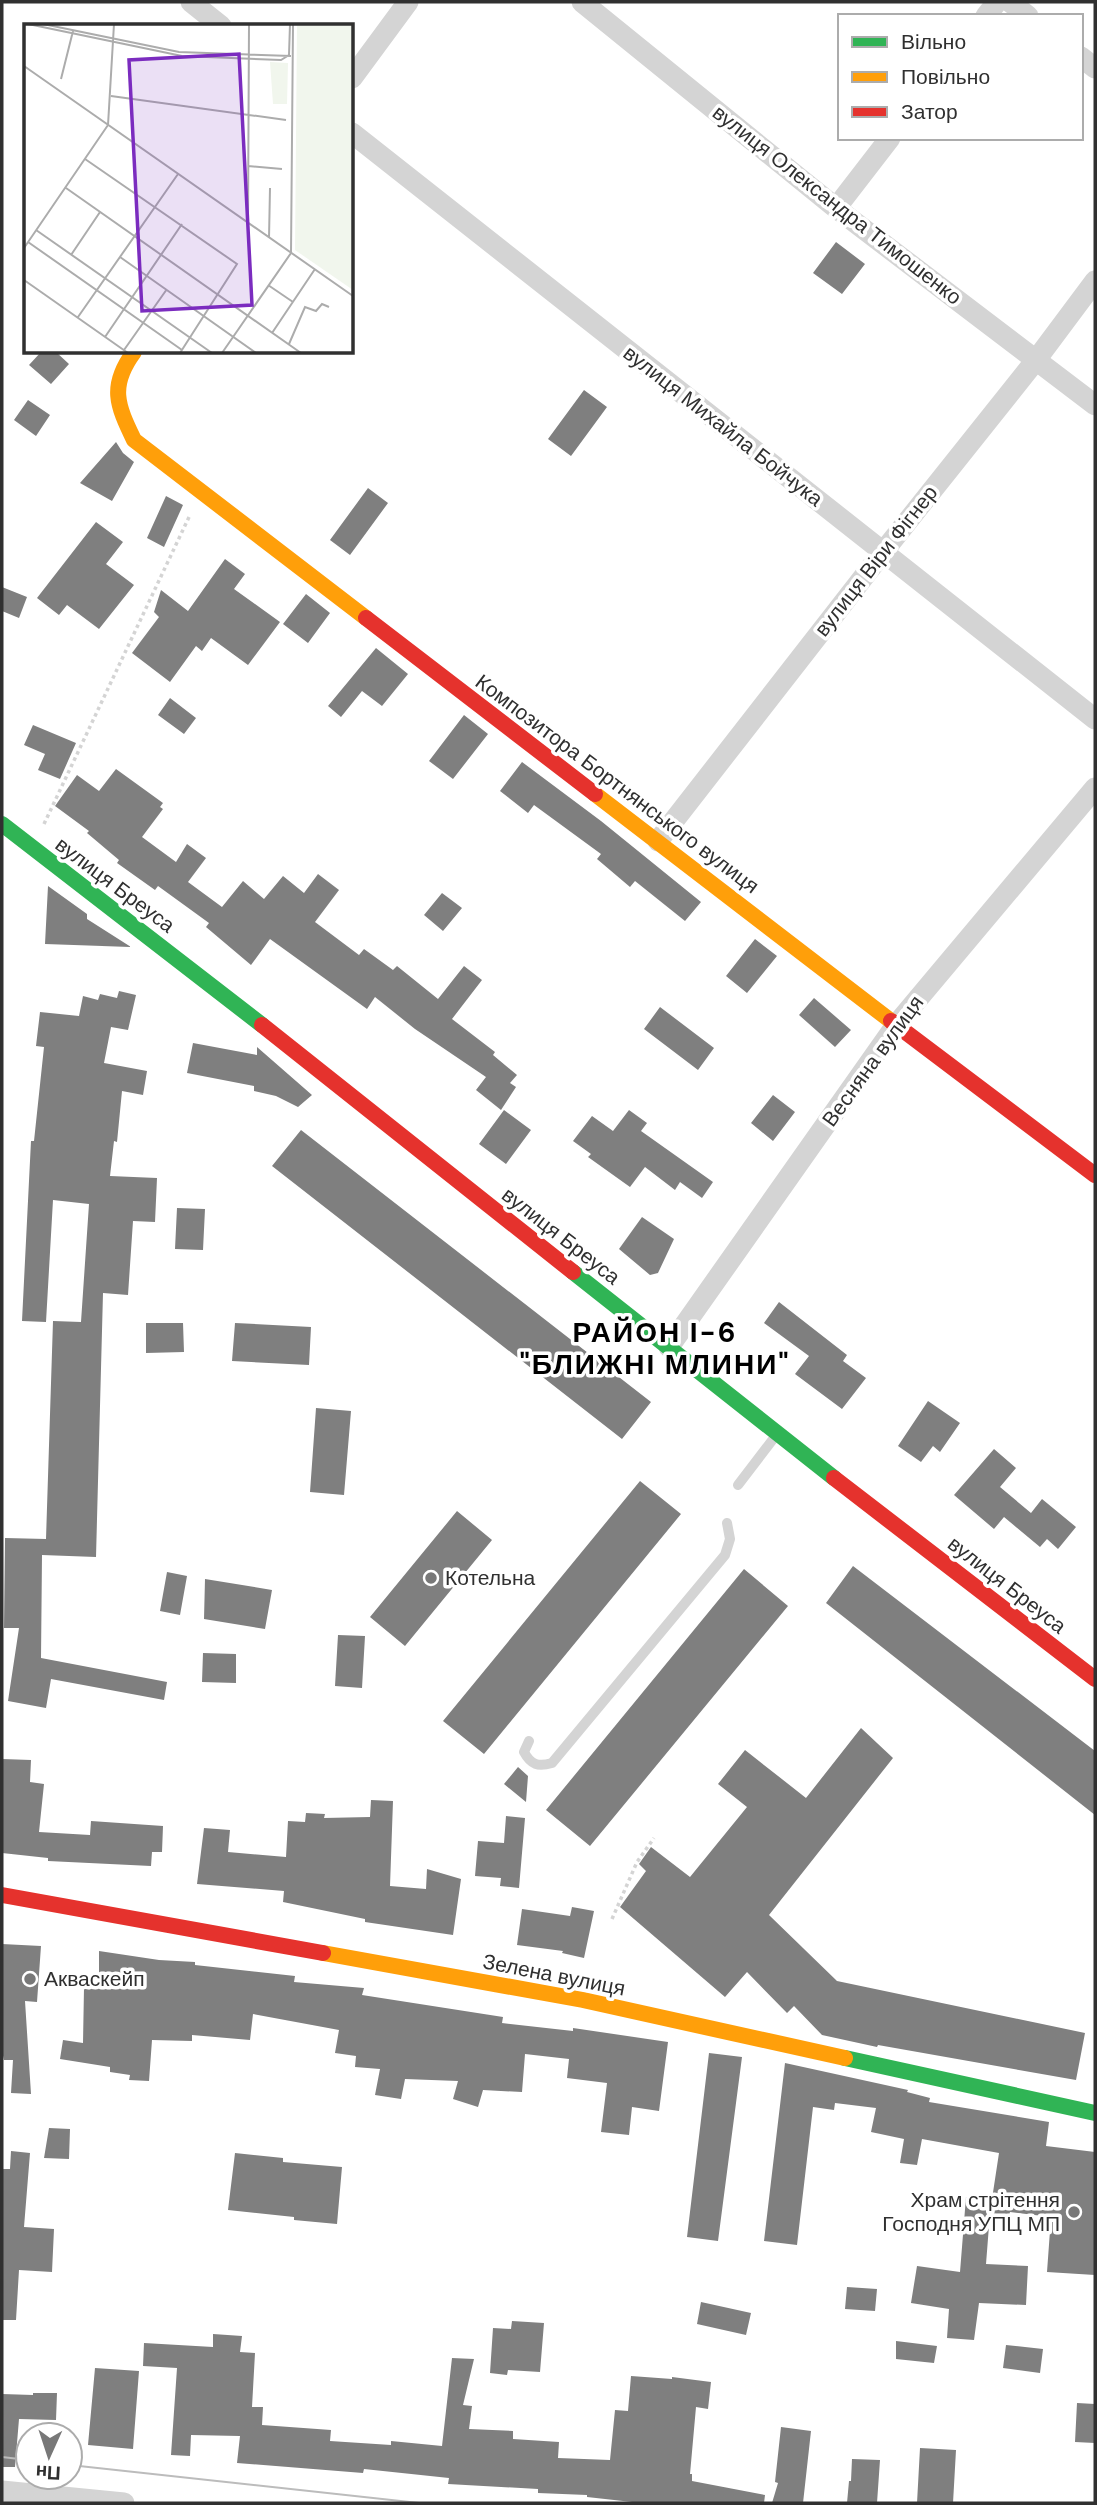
<svg xmlns="http://www.w3.org/2000/svg" width="1097" height="2505" viewBox="0 0 1097 2505" font-family="'DM Sans',sans-serif">
	<style>
		.building { fill: #7f7f7f }
		.lines { fill: none; stroke-linecap: round; stroke-linejoin: round }
		.path { stroke: #d4d4d4; stroke-width: 3.5; stroke-dasharray: 3.5 3.5; stroke-linecap: butt }
		.lane { stroke: #d4d4d4; stroke-width: 10 }
		.street { stroke: #d4d4d4; stroke-width: 21 }
		.fast { stroke: #30b455; stroke-width: 16 }
		.slow { stroke: #ff9f0a; stroke-width: 16 }
		.jam { stroke: #e5322d; stroke-width: 16 }
		.tram { stroke: #bcbcbc; stroke-width: 2 }
		.poi-dot { fill: #787878; stroke: #fff; stroke-width: 2.5 }
		.labels { text-anchor: middle; dominant-baseline: central; stroke-width: 7; stroke-linejoin: round; paint-order: stroke }
		.street-label { font-size: 21px; fill: #303030; stroke: #fff }
		.poi-label { font-size: 21px; fill: #303030; stroke: #fff; text-anchor: start }
		.district-label { font-size: 28px; font-weight: bold; letter-spacing: 2px; fill: #000; stroke: #fff }
		.inset-road { fill: none; stroke: #acacac; stroke-width: 2 }
		.view { fill: #7b2cbf; fill-opacity: 0.15; stroke: #7b2cbf; stroke-width: 3.5 }
		.inset-edge { fill: none; stroke: #303030; stroke-width: 3.5 }
	</style>
	<rect width="100%" height="100%" fill="#fff"/>
	<path class="building" d="M836,242l29,22 -23,30 -29,-21z
		M41,352h15l13,12 -18,20 -22,-19z
		M584,390l23,17 -36,49 -23,-17z
		M28,400l22,15 -14,21 -22,-16z
		M116,442l7,11 11,9 -22,39 -32,-18z
		M368,488l20,15 -38,52 -20,-15z
		M166,496l17,9 -19,42 -17,-9z
		M96,522l27,20 -17,22 28,21 -35,44 -32,-24 -8,10 -22,-17z
		M225,559l20,15 -11,15 46,33 -32,43 -37,-27 -9,13 -6,-5 -26,36 -38,-29 27,-36 -5,-5 7,-22 27,21z
		M2,587l25,10 -8,21 -17,-7z
		M306,594l24,19 -22,30 -25,-19z
		M376,648l32,26 -26,32 -20,-15 -21,26 -13,-11z
		M170,698l26,20 -12,16 -26,-19z
		M464,715l24,19 -35,45 -24,-18z
		M33,725l43,18 -16,36 -22,-9 7,-16 -21,-9z
		M522,762l79,59 100,81 -16,19 -50,-40 -5,6 -33,-28 4,-5 -67,-49 -6,8 -28,-22z
		M116,769l47,34 -3,4 3,2 -21,28 34,25 11,-18 19,14 -18,24 34,25 21,-26 21,18 19,-23 21,17 14,-19 21,16 -24,32 44,33 5,-6 29,21 4,-4 41,33 26,-33 18,14 -30,39 43,33 -2,3 24,20 -7,8 6,4 -15,23 -25,-20 10,-13 -71,-48 -40,-32 -8,12 -97,-70 -19,26 -45,-38 3,-4 -51,-37 -3,4 -38,-27 2,-3 -32,-27 2,-2 -34,-25 22,-31 22,16z
		M48,886l39,28v5l44,28 -86,-3z
		M442,893l20,15 -19,23 -19,-16z
		M755,939l22,17 -30,37 -21,-17z
		M119,991l17,4 -8,35 -17,-3 -7,36 43,8 -4,24 -21,-4 -5,51 -3,-1 -4,35 47,2 -2,44 -22,-1 -5,74 -25,-2 -7,264 -54,-2 -1,103 126,24 -3,18 -113,-21 -5,29 -38,-7 11,-73h-15l1,-90 41,1 7,-218 28,1 8,-118 -36,-4 -7,122 -24,-1 9,-180h3l10,-94 -8,-1 4,-34 39,4 4,-20 15,4 2,-6 17,4z
		M814,998l37,32 -16,17 -36,-32z
		M660,1007l54,41 -16,22 -54,-41z
		M193,1043l64,12v-8l55,48 -14,12 -22,-11 -22,-5v-5l-67,-13z
		M773,1095l22,17 -22,29 -22,-18z
		M504,1110l27,20 -25,34 -27,-20z
		M629,1110l18,13 -6,8 72,51 -11,16 -22,-16 -5,8 -30,-23 -15,20 -42,-30 3,-3 -18,-13 19,-25 21,15z
		M301,1130l350,272 -29,37 -350,-273z
		M177,1208l28,1 -2,41 -28,-1z
		M642,1217l32,22 -16,34 -8,2 -31,-26z
		M779,1302l68,53 -4,6 23,17 -24,31 -47,-35 14,-18 -45,-33z
		M146,1323h37l1,29 -38,1z
		M235,1323l76,4 -2,38 -77,-4z
		M928,1401l32,22 -20,29 -7,-6 -12,16 -23,-16z
		M316,1408l35,3 -7,84 -34,-3z
		M994,1449l22,19 -16,19 31,26 11,-14 34,28 -18,22 -11,-10 -7,8 -36,-30 -10,12 -40,-34z
		M640,1481l41,33 -197,240 -41,-33z
		M457,1511l35,29 -87,106 -35,-29z
		M853,1566l242,185v64l-269,-212z
		M744,1569l44,37 -198,240 -44,-36z
		M167,1572l20,4 -7,39 -20,-4z
		M205,1579l67,11 -7,39 -61,-10z
		M338,1635l27,1 -3,52 -27,-2z
		M203,1653l33,1v29l-34,-1z
		M861,1728l32,30 -124,157 68,66 248,52 -9,47 -198,-35 -1,2 -55,-12 -28,-29 -7,7 -40,-41 -22,25 -105,-90 26,-36 -7,-7 12,-17 39,30 57,-70 -29,-23 27,-34 61,48z
		M2,1759l29,1 -1,22 14,2 -5,48 51,3 1,-14 72,5 -1,26h-10l-1,14 -103,-5v-3l-46,-5z
		M518,1767l10,9 -2,26 -22,-18z
		M371,1800l22,1 -3,85 36,3 1,-20 34,10 -8,56 -88,-13v-3l-82,-17 1,-11 -87,-7 7,-56 26,2 -2,22 58,5 2,-36 17,1 1,-9 19,1 -1,4 46,-1z
		M506,1816l19,2 -6,70 -19,-2 1,-8 -26,-2 3,-35 26,2z
		M572,1907l22,4 -10,47 -22,-5 1,-2 -46,-6 5,-36 48,7z
		M2,1944l39,2 -4,56 -12,-1 6,93 -20,-1 2,-33h-9l-2,-9z
		M99,1951l60,9 36,2v3l100,11 -1,6 70,6 -2,7 141,22 -1,6 71,8v-3l95,14 -9,69 -27,-4 -3,28 -28,-3 6,-49 -40,-5 2,-19 -44,-5 -3,38 -39,-2 -5,17 -25,-8 5,-18 -53,-2 -4,20 -26,-4 5,-26 -25,-2 1,-11 -21,-3 4,-23 -86,-16 -3,26 -58,-5v6l-40,-1 -3,41 -20,-1 1,-5 -20,-3v-5l-50,-8 3,-19 20,3 1,-55h15z
		M709,2053l33,4 -24,184 -31,-4z
		M785,2063l123,27 -1,2 23,6 -1,4 120,20 -3,24 49,6v123l-48,-3 4,-55 -41,-5 -1,4 -19,-3 -4,51 42,2 -2,39 -47,-2 -5,37 -27,-2 2,-29 -38,-6 6,-37 43,6 6,-75 26,2 7,-46 -77,-14 -5,26 -17,-2 4,-24 -33,-7 5,-24 -41,-5 -1,7 -21,-3 -16,138 -33,-4z
		M49,2128l21,1 -1,30 -25,-1z
		M11,2151l19,2 -6,74 30,2 -2,43 -33,-2 -3,50h-14v-151h8z
		M235,2153l48,5v4l59,5 -5,57 -43,-4v-3l-66,-7z
		M847,2287l30,2 -2,22 -30,-2z
		M701,2302l50,11 -5,22 -49,-11z
		M512,2321l32,2 -4,49 -32,-2 -1,5 -17,-2 3,-45 18,1z
		M213,2334l29,2 -2,16 15,1 -3,54h11l-1,18 69,5 -1,11 61,4v-4l51,5 10,-88 22,1 -11,46 9,1 -3,23 44,2v8l46,3 -1,16 52,2 5,-50 13,1 3,-35 41,3v-2l39,5 -3,27 -12,-2 -6,67h2v7l73,14 -1,8h-123l-54,-6v-2l-49,-2v-4l-90,-5 1,-6 -85,-9 -1,4 -126,-10 3,-27 -49,-1 -1,21 -19,-1 6,-87 -34,-2 1,-23 69,4z
		M896,2341l41,5 -3,17 -38,-4z
		M1006,2345l37,4 -3,24 -37,-5z
		M95,2368l44,3 -6,78 -45,-4z
		M33,2393h24l-1,27 -37,-1 -4,48h-13v-73l31,1z
		M1077,2403l18,1v39l-20,-1z
		M781,2427l30,4 -8,72h-31l6,-20 -3,-1z
		M920,2448l36,2 -3,53h-36z
		M852,2459l28,1 -3,43h-30l2,-22h2z"/>
	<g class="lines">
		<path class="path" d="M44,824l146,-309
			M612,1919l25,-57 17,-24"/>
		<path class="lane" d="M738,1485l39,-51
			M529,1741l-5,11c7,13 14,15 28,11l173,-208 5,-16 -3,-16"/>
		<path class="street" d="M191,2l30,24
			M582,2l254,206 259,197
			M1010,2l18,14
			M986,16l11,-14
			M1081,57l14,11
			M352,78l56,-76
			M352,133l743,586
			M836,208l54,-70
			M658,841l225,-289 153,-192 59,-79
			M669,1347l227,-322 199,-237
			M2,2491l122,12"/>
		<path class="fast" d="M2,824l260,201
			M573,1272l261,206
			M845,2058l250,55"/>
		<path class="slow" d="M134,352c-25,34 -17,53 0,88l232,178
			M595,794l296,227
			M323,1953l260,47 262,58"/>
		<path class="jam" d="M366,618l229,176
			M891,1021l204,154
			M262,1025l311,247
			M834,1478l261,201
			M2,1895l321,58"/>
		<path class="tram" d="M2,2457l26,3
			M70,2465l349,38"/>
	</g>
	<g class="poi-dot">
		<circle cx="431" cy="1578" r="7"/>
		<circle cx="30" cy="1979" r="7"/>
		<circle cx="1074" cy="2212" r="7"/>
	</g>
	<g class="labels">
		<g class="street-label">
			<text transform="translate(837 205) rotate(38)">вулиця Олександра Тимошенко</text>
			<text transform="translate(723 426) rotate(38)">вулиця Михайла Бойчука</text>
			<text transform="translate(876 561) rotate(-52)">вулиця Віри Фігнер</text>
			<text transform="translate(617 784) rotate(37)">Композитора Бортнянського вулиця</text>
			<text transform="translate(115 885) rotate(37)">вулиця Бреуса</text>
			<text transform="translate(873 1061) rotate(-54)">Весняна вулиця</text>
			<text transform="translate(561 1236) rotate(38)">вулиця Бреуса</text>
			<text transform="translate(1007 1585) rotate(38)">вулиця Бреуса</text>
			<text transform="translate(554 1975) rotate(11)">Зелена вулиця</text>
		</g>
		<g class="poi-label">
			<text x="445" y="1578">Котельна</text>
			<text x="44" y="1979">Акваскейп</text>
			<text x="1060" y="2200" text-anchor="end">Храм стрітення<tspan x="1060" dy="24">Господня УПЦ МП</tspan></text>
		</g>
		<g class="district-label">
			<text x="655" y="1332">РАЙОН І-6<tspan x="655" dy="32">"БЛИЖНІ МЛИНИ"</tspan></text>
		</g>
	</g>
	<g transform="translate(24 24)">
		<rect width="329" height="329" fill="#fff"/>
		<path d="M273,0h56v266l-58,-40zM246,38l18,1 -1,41h-14z" fill="#f1f6ed"/>
		<path class="inset-road" d="M4,0l154,32 99,4 8,-5 1,-31M19,0l136,28 112,4M0,42l329,230M37,55l12,-48M87,72l175,24M61,135l152,105 -57,89M224,142l34,3M42,164l235,165M224,198l1,-198M12,206l176,123M245,214l1,-50M4,218l154,108M0,224l84,-123 6,-101M47,231l29,-43M96,233l136,96M0,256l104,73M244,261l25,17M54,293l100,-143M248,309l43,-64M81,313l77,-113M265,320l16,-37 11,4 6,-7 7,3M100,326l43,-61M198,329l69,-100 2,-229"/>
		<path class="view" d="M215,30l13,251 -110,6 -13,-251z"/>
		<rect width="329" height="329" class="inset-edge"/>
	</g>
	<rect width="1097" height="2505" fill="none" stroke="#303030" stroke-width="7"/>
	<rect x="838" y="14" width="245" height="126" fill="#ffffff" stroke="#acacac" stroke-width="2"/>
	<rect x="852" y="37" width="35" height="10" fill="#30b455" stroke="#acacac" stroke-width="2"/>
	<text x="901" y="49" font-size="21" fill="#303030">Вільно</text>
	<rect x="852" y="72" width="35" height="10" fill="#ff9f0a" stroke="#acacac" stroke-width="2"/>
	<text x="901" y="84" font-size="21" fill="#303030">Повільно</text>
	<rect x="852" y="107" width="35" height="10" fill="#e5322d" stroke="#acacac" stroke-width="2"/>
	<text x="901" y="119" font-size="21" fill="#303030">Затор</text>
	<g transform="translate(49 2456) rotate(183)"><circle r="33" fill="#ffffff" stroke="#acacac" stroke-width="2"/>
	<path d="M0-5L12 26L0 18L-12 26Z" fill="#787878"/>
	<text y="-10" font-size="19" font-weight="bold" text-anchor="middle" fill="#303030">Пн</text>
	</g>
</svg>
